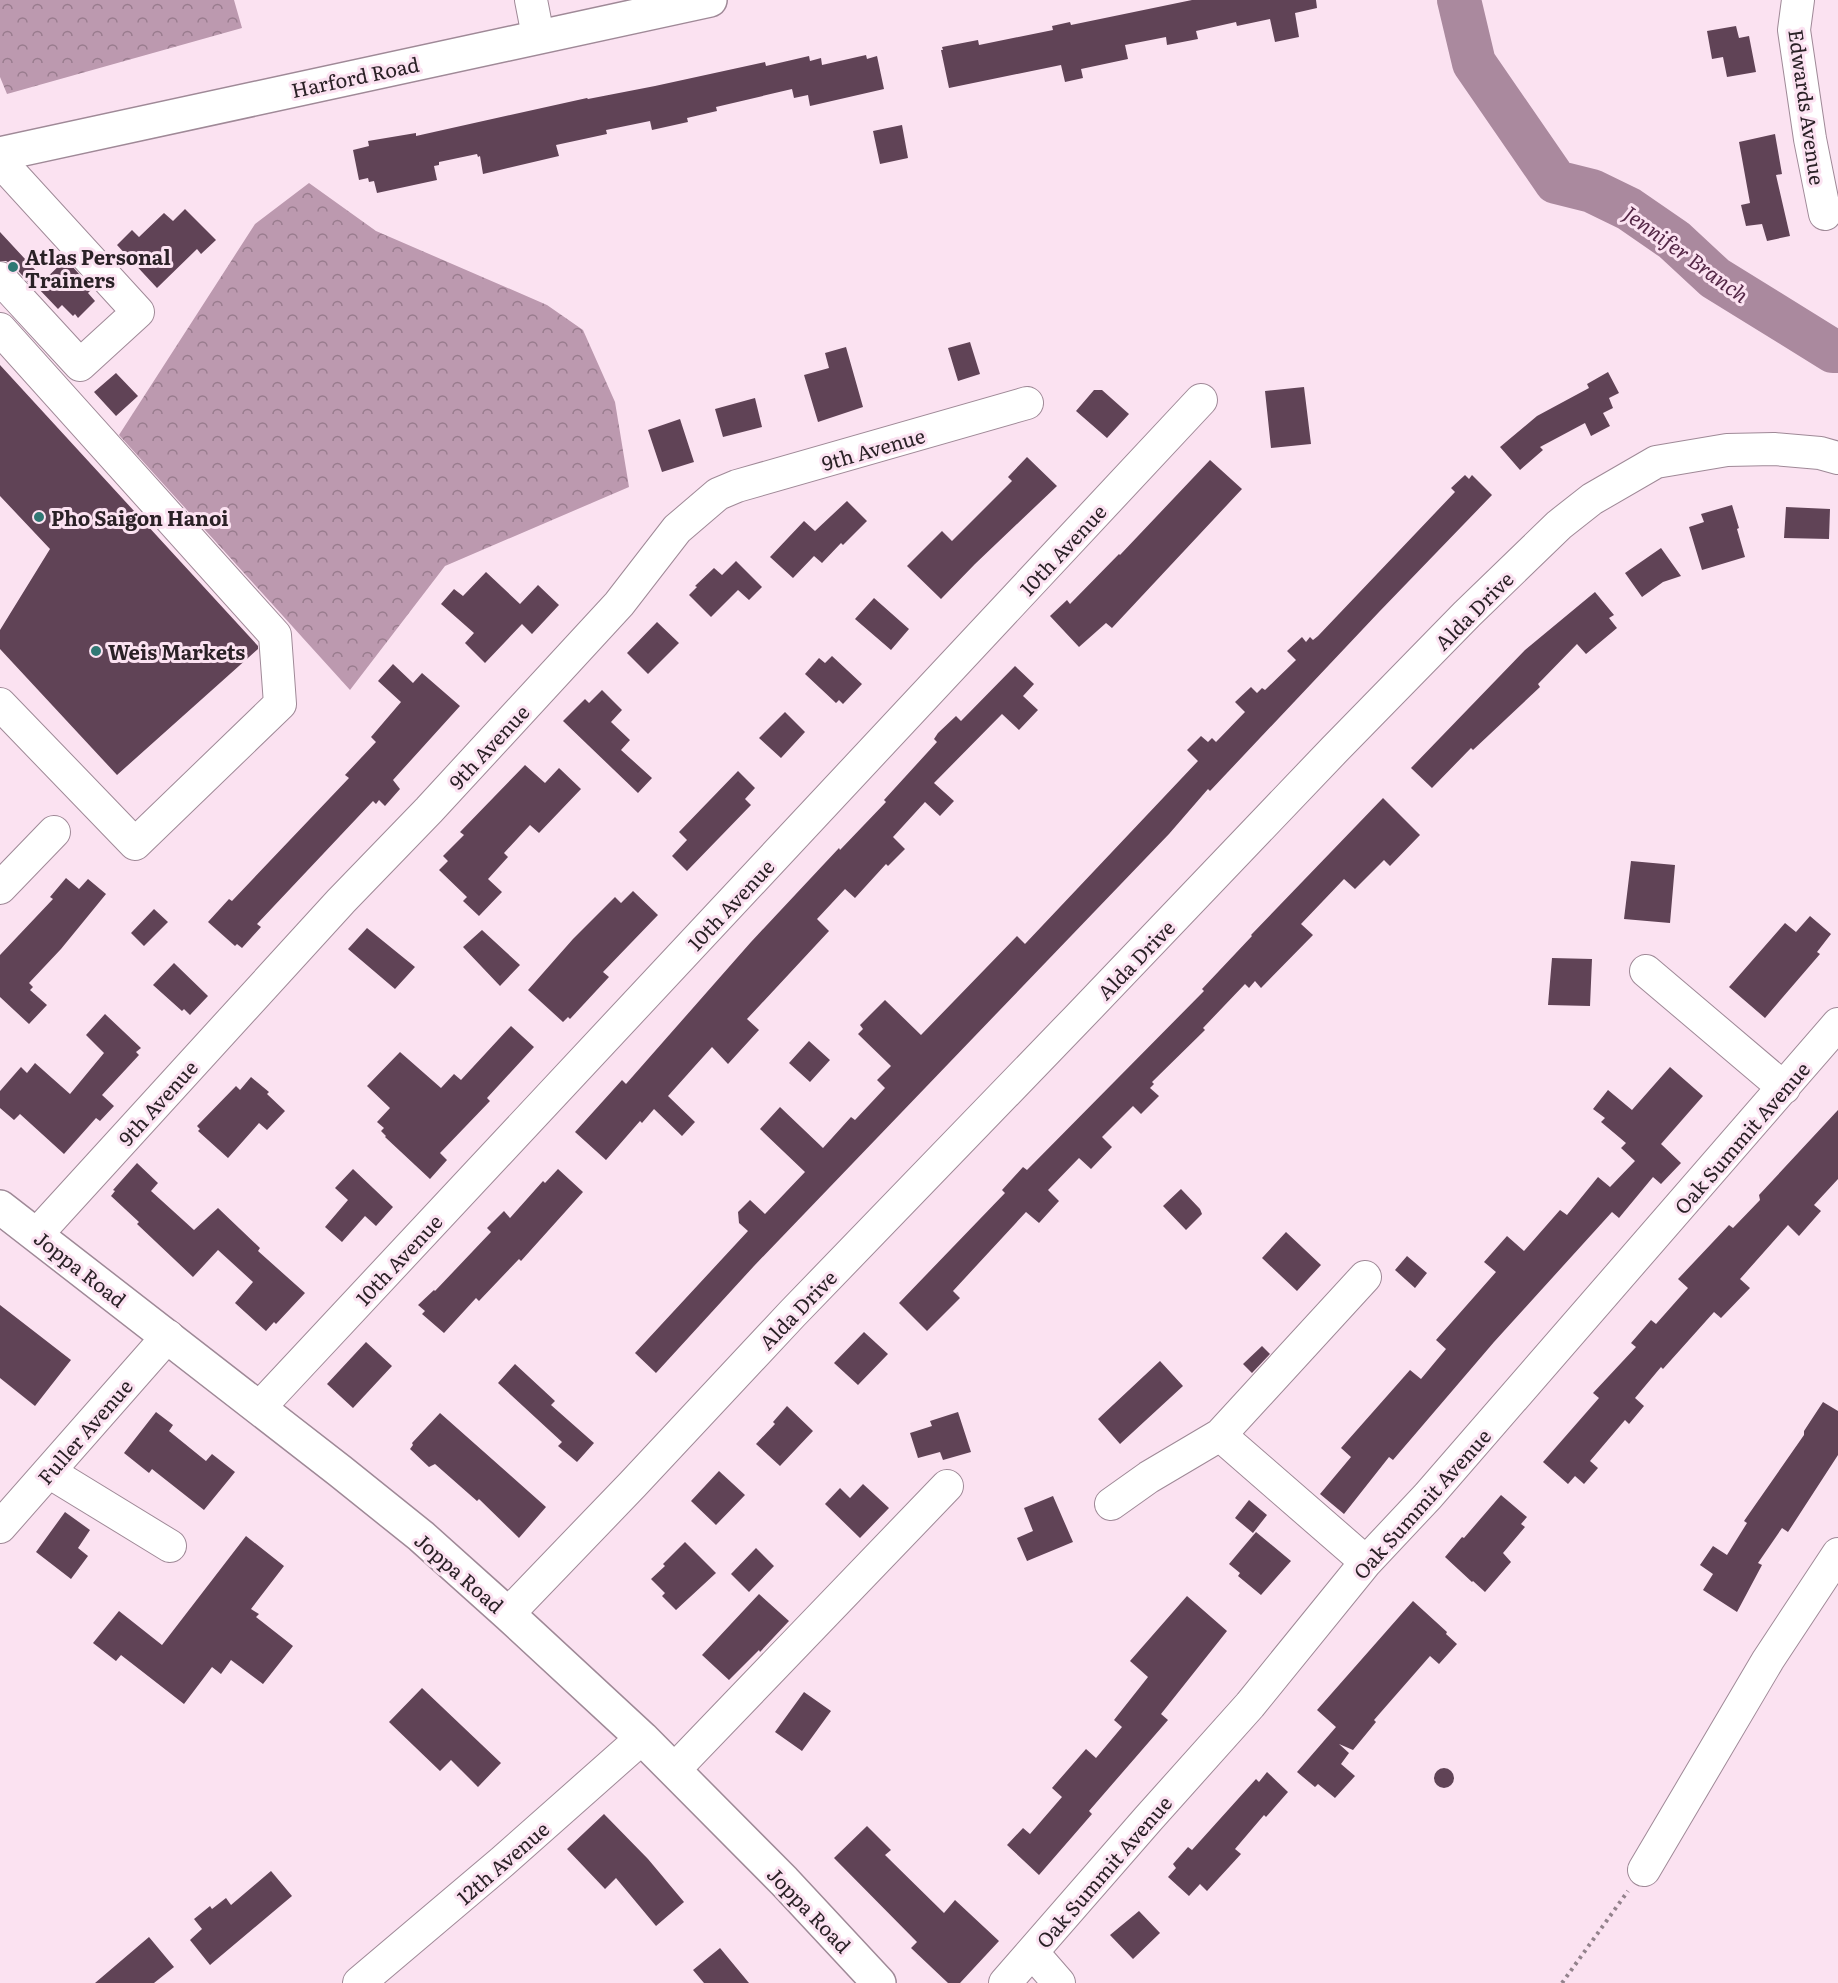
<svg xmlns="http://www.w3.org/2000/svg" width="1838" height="1983" viewBox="0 0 1838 1983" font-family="Literata,serif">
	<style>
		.forest { fill: url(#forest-crowns) }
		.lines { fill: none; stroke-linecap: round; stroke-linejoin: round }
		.river { stroke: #aa899e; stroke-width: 44 }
		.building { fill: #604356 }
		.minor-casing { stroke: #9f8997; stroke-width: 34 }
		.major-casing { stroke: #9f8997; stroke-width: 36 }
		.path { stroke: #93828c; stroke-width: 4; stroke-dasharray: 3 4.5; stroke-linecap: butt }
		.minor { stroke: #fff; stroke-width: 32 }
		.major { stroke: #fff; stroke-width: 33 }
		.poi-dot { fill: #307874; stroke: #fbe2f1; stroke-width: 2 }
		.labels { text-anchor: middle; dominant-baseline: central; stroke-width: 6; stroke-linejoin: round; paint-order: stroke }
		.street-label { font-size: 20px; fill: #2a2126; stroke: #fbe2f1 }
		.poi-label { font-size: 20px; font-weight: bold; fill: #2a2126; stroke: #fbe2f1; text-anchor: start }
		.water-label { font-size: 21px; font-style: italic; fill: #552847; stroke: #fbe2f1 }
	</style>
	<defs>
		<pattern id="forest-crowns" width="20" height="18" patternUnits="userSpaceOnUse" patternTransform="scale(1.5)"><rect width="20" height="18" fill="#bc99af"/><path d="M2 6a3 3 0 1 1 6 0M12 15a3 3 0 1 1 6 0" fill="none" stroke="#997c8e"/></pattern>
	</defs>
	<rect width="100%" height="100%" fill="#fbe2f1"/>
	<path class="forest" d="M0,0h234l8,28 -235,66 -7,-17z
		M309,183l67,48 171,74 36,25 32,72 14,85 -184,79 -95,124 -231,-255 136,-211z"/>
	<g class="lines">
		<path class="river" d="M1459,0l15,63 82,119 36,9 37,18 45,31 41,38 118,73h5"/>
	</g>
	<path class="building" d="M1192,0h124l1,8 -22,5 4,24 -24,5 -5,-23 -33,7 -1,-4 -40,9 2,8 -31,6 -1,-8 -41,8 3,14 -47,10 2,9 -18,4 -4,-17 -112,23 -8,-38h2l-1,-3 36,-7 1,5 74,-15 -1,-4 18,-4 1,3z
		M1736,26l3,12 10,-2 7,36 -29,5 -4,-20 -11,2 -5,-28z
		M866,55l1,4 10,-3 7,33 -74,17 -2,-11 -14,3 -2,-9 -76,18 1,4 -30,7 1,4 -36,8 -2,-9 -44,9 1,4 -51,11 3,11 -76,18 -3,-18 -2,1 -1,-3 -38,8v3l-5,1 3,14 -60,13 -3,-12 -5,1 -1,-4 -9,2 -6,-30 16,-4 -1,-5 48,-8v3l171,-38 1,1 67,-13 110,-24 1,4 43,-10 1,5 11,-3 1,7z
		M902,125l6,33 -28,6 -7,-33z
		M1775,134l7,40 -6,1 14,61 -23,5 -5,-17 -16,2 -5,-21 9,-2 -11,-61z
		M185,209l31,31 -15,14 -4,-5 -40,39 -40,-43 15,-15 7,7 25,-24 9,8z
		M0,232l38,41 -10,9 -15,-17 -7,-4h-6z
		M66,259l26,30 -4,4 7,8 -17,17 -3,-4 -2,2 -11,-11 -4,4 -21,-22z
		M970,342l10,32 -22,7 -10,-33z
		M846,347l17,60 -45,15 -14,-47 25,-7 -4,-15z
		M0,365l258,281v3l-141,126 -117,-126v-19l50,-81 -50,-53z
		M1608,372l11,21 -10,5 4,10 -10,5 7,13 -19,10 -6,-13 -45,24 3,3 -23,20 -20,-23 37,-31 52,-28 -2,-4z
		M116,373l22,23 -22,20 -22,-24z
		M1304,387l7,57 -40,4 -6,-57z
		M1094,390h8l27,24 -22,24 -31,-27z
		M755,398l7,29 -39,10 -8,-28z
		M680,419l14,43 -32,10 -14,-42z
		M1027,457l30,29 -82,78 -34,35 -34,-33 35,-35 10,10 60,-60 -4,-4z
		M1210,460l32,29 -130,139 -6,-5 -27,24 -29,-31 17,-16 3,4 49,-50 1,1z
		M1465,475l4,4 3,-4 20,20 -113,117 -169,179 -2,-2 -39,45 -415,432 -98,107 -21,-20 113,-122 -9,-8 -1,-11 12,-12 15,14 40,-42 -45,-43 20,-22 43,41 28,-31 4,3 30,-32 -8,-8 14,-14 -33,-32 5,-5 -3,-4 25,-25 36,35 96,-99 8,8 173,-183 -11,-11 14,-14 7,6 4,-4 4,4 29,-30 -10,-10 16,-15 6,6 5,-5 3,2 31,-30 -9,-9 15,-14 4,5 4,-5 3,3 5,-4 137,-144 -4,-4z
		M847,501l20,20 -24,24 -2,-2 -19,20 -8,-7 -21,22 -23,-21 34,-36 11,10z
		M1732,505l7,23 -2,1 8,28 -43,13 -13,-43 15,-5 -3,-8z
		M1786,507l44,2 -1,30 -45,-1z
		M1661,548l20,28 -18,6 -21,15 -17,-24z
		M736,561l26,26 -13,13 -11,-10 -27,27 -22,-22 8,-8 -2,-1 19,-18 8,7z
		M486,572l34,32 18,-19 21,20 -27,29 -10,-10 -37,39 -20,-20 9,-10 -33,-29 13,-15 9,7z
		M1595,592l19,23 -5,3 8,10 -31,26 -9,-10 -39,40 2,3 -67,63 -2,-2 -39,40 -21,-20 114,-118z
		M874,598l35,31 -18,21 -36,-31z
		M657,622l22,21 -31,31 -21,-21z
		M832,656l30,28 -19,20 -4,-4 -3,3 -31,-29 14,-16 6,5z
		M393,664l20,19 9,-10 38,33 -67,74 7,9 -15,17 -6,-6 -3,4 -3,-3 -116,123 4,3 -19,21 -5,-4 -2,2 -27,-24 21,-23 3,2 117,-123 -4,-3 31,-33 -5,-5 30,-35 -23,-21z
		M1015,666l19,18 -11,12 15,14 -19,20 -17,-16 -68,69 20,18 -14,15 -15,-14 -32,35 12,12 -17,17 -2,-2 -31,34 -10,-9 -28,30 12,12 -82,88 12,11 -31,34 -16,-17 -44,49 27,26 -13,14 -28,-27 -12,14 -2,-2 -34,39 -31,-28 47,-52 4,4 125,-142 88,-94 1,2 46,-48 -2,-2 53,-58 -3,-3 4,-6 18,-17 5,5z
		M602,690l20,20 -11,12 19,18 -9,10 31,28 -14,15 -75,-72 22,-22 4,4z
		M785,712l20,20 -24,26 -22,-20z
		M525,765l20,18 14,-15 22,21 -42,44 -9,-8 -26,28 4,4 -20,22 14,13 -23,24 -16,-15 4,-4 -28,-27 9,-9 -5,-5 21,-21 -4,-3z
		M738,771l17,17 -10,11 6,6 -64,66 -15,-15 15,-16 -8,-8z
		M1383,798l37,37 -30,31 -6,-6 -29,29 -11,-10 -43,45 12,11 -52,53 -6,-7 -6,7 -4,-4 -42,44 2,2 -53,52 2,2 -4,4 9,8 -18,18 -8,-8 -31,31 10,10 -21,22 -12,-11 -31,32 11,11 -20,22 -13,-11 -73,79 7,7 -33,33 -28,-28 106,-110 -3,-3 21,-23 4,3 177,-179 -2,-2 50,-53 -1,-1z
		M1631,861l44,4 -5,58 -46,-4z
		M66,878l13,11 9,-10 18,15 -45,55 -32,34 4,4 -3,3 17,15 -18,19 -29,-27v-42l53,-56 -3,-2z
		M633,891l25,24 -55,57 6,5 -39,42 -2,-2 -5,5 -35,-32 45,-51 42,-42 6,6z
		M154,909l14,13 -24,24 -13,-13z
		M1810,916l21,18 -14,18 3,2 -55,64 -36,-31 56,-64 11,9z
		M367,928l48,39 -20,22 -47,-40z
		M482,930l38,35 -20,21 -37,-39z
		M1552,958l40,1 -2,47 -42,-1z
		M174,963l34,33 -18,19 -6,-6 -2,2 -29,-26z
		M105,1014l36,34 -5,4 3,3 -37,40 12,11 -14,15 -4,-3 -32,36 -44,-40 -6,6 -14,-12v-17l21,-24 6,6 8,-10 35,31 34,-41 -18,-18z
		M511,1026l23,21 -47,51 3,3 -50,52 7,7 -17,19 -45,-42 1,-1 -5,-5 3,-3 -7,-6 13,-14 -23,-22 33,-34 41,36 13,-14 7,6z
		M809,1041l21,19 -20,22 -21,-19z
		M1670,1067l33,29 -42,48 20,19 -20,21 -8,-7 -34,41 -7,-6 -118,130 -101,118 -4,-3 -45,57 -24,-20 31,-37 -10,-9 69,-78 11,9 25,-30 -10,-9 60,-68 -12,-10 23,-26 17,15 36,-41 7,5 31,-38 12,10 25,-26 -14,-13 5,-5 -25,-21 4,-4 -12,-9 15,-19 24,20z
		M251,1077l18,15 -2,2 18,17 -18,19 -8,-7 -31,35 -30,-27 2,-2 -3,-3 39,-40 4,4z
		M1838,1110v69l-24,26 7,6 -22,25 -11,-11 -48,54 10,9 -29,30 -7,-6 -51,57 -2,-2 -26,31 9,8 -15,18 -4,-4 -35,41 8,7 -14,16 -9,-8 -7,8 -25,-22 56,-64 -6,-5 43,-46 -5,-4 20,-23 5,4 32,-36 -10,-9 51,-54 4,3 27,-28 -1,-5z
		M137,1163l21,20 -7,8 43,39 24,-22 42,40 -2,3 47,42 -29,31 -2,-2 -8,9 -31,-28 18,-21 -35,-32 -25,27 -56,-53 2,-2 -28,-26 4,-5 -2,-1z
		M353,1169l40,38 -17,19 -11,-10 -23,26 -17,-15 23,-27 -13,-12z
		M558,1169l25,23 -62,69 -2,-2 -40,42 -3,-3 -32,35 -22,-19 3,-3 -7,-6 16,-15 1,1 56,-59 -4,-4 17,-17 6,7 33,-37 2,2z
		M1181,1189l19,20 2,5 -16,16 -23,-24z
		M1286,1232l35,33 -24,26 -35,-33z
		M1407,1256l20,17 -12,15 -20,-18z
		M0,1305l71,55 -36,46 -35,-28z
		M864,1332l24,22 -30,31 -24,-22z
		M366,1342l26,24 -39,42 -26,-24z
		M1262,1346l8,8 -18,19 -9,-9z
		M1160,1361l23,25 -63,58 -22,-25z
		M515,1364l40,37 -4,4 43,38 -17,19 -19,-16 4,-4 -64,-59z
		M1823,1402l15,9v44l-50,77 -6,-4 -24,35 4,2 -25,47 -34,-22 10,-16 -13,-9 13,-19 14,9 20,-32 -3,-2 60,-86v-4z
		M787,1406l26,25 -33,35 -24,-22 19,-20 -2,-2z
		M156,1412l17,13 -4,6 37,30 6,-7 23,18 -31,38 -52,-41 -3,4 -25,-20z
		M958,1412l13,40 -28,8 -3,-8 -22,6 -8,-25 22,-7 -2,-5z
		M440,1413l106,94 -27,31 -40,-39 -2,2 -42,-37 -6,3 -19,-18 3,-4 -1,-2z
		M719,1471l26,24 -29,30 -25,-24z
		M863,1484l26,24 -29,30 -35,-34 15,-16 10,10z
		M1501,1495l26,22 -6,7 4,3 -22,26 8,9 -26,30 -12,-11 -1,1 -27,-25 17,-20 2,1z
		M1053,1496l20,46 -46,19 -10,-23 16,-7 -9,-23z
		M1249,1500l18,15 -14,18 -18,-15z
		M65,1512l25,18 -12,18 10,8 -17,23 -35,-27z
		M1256,1532l35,29 -30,34 -23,-19 2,-3 -11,-9z
		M246,1536l38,30 -33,43 8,5 -3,3 37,29 -30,38 -32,-24 -10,14 -9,-7 -28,37 -63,-49 -5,6 -23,-18 26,-32 43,34z
		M685,1542l31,31 -40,37 -14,-14 3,-3 -14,-14 14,-13 -2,-2z
		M756,1548l18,18 -25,26 -18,-18z
		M759,1594l30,27 -29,31 -1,-2 -30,30 -27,-25z
		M1187,1596l40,35 -66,83 7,6 -79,91 3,3 -53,61 -32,-30 16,-17 7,6 32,-37 -10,-9 34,-39 10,9 26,-31 -8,-7 34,-43 -18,-16z
		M1413,1601l34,31 -1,2 11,10 -18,20 -9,-8 -56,64 2,2 -23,28 -14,-6 10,9 -8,11 14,12 -20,22 -17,-14 -3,3 -18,-15 39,-45 -19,-17z
		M422,1688l79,75 -23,24 -27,-27 -11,11 -51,-49z
		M804,1692l27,19 -29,40 -27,-19z
		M1434 1778a10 10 0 1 1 20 0a10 10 0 1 1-20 0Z
		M1267,1772l21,20 -22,25 -2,-2 -29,34 6,5 -34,37 -7,-7 -11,12 -21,-19 8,-9 -3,-4 15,-17 4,3 64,-71 3,3z
		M604,1814l44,45 36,43 -28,24 -40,-48 -11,11 -38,-40z
		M867,1826l24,24 -6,5 59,58 11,-13 44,41 -39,42h-12l-37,-35 6,-6 -83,-84z
		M271,1871l21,25 -82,69 -20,-25 12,-11 -8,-10 16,-13 2,3 14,-11 5,7z
		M1139,1911l21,22 -27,26 -23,-24z
		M149,1937l25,30 -20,16h-59z
		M720,1948l29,35h-45l-11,-13z"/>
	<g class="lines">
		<defs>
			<path id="minor" d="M531,0l7,36
				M1798,0l-4,30 16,109 15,75
				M0,161l138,151 -58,53 -80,-87
				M0,329l275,306 5,69 -145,140 -135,-140
				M0,888l54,-56
				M1646,971l138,117
				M37,1234l304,-333 88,-91 190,-206 58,-75 41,-35 19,-8 290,-83
				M259,1408l942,-1008
				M1220,1435l145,-158
				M49,1472l121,74
				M1111,1504l38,-27 71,-42 146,127
				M0,1527l168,-191
				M508,1614l125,-130 159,-170 286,-296 256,-268 133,-136 92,-89 33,-26 64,-37 71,-12 47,-1 46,4 18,5
				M674,1770l273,-284
				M1644,1870l124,-210 70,-106
				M1032,1952l27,31
				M359,1983l143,-121 140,-124
				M1005,1983l143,-164 102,-114 116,-143 62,-66 410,-472"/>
			<path id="major" d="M0,154l710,-154
				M0,1207l340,264 81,65 87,78 134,124 142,143 95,102"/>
		</defs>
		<use href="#minor" class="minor-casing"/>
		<use href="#major" class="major-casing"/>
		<path class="path" d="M1562,1983l66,-92"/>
		<use href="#minor" class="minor"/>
		<use href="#major" class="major"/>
	</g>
	<g class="poi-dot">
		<circle cx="13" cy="267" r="6"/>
		<circle cx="39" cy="517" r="6"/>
		<circle cx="96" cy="651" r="6"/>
	</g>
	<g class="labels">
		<g class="street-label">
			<text transform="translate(355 76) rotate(-12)">Harford Road</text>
			<text transform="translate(1808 107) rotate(82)">Edwards Avenue</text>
			<text transform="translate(873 448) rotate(-16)">9th Avenue</text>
			<text transform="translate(1062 549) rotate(-47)">10th Avenue</text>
			<text transform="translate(1473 610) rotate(-45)">Alda Drive</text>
			<text transform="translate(488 746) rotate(-47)">9th Avenue</text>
			<text transform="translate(730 904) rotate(-47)">10th Avenue</text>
			<text transform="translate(1135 959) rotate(-46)">Alda Drive</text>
			<text transform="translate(157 1102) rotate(-48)">9th Avenue</text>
			<text transform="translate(1741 1137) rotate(-49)">Oak Summit Avenue</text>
			<text transform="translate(398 1259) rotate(-47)">10th Avenue</text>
			<text transform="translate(81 1268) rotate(38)">Joppa Road</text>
			<text transform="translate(797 1309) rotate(-46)">Alda Drive</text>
			<text transform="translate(84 1431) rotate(-49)">Fuller Avenue</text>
			<text transform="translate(1421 1503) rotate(-48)">Oak Summit Avenue</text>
			<text transform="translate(460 1572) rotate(41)">Joppa Road</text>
			<text transform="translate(502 1862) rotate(-41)">12th Avenue</text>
			<text transform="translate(1103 1871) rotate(-49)">Oak Summit Avenue</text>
			<text transform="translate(810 1909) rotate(46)">Joppa Road</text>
		</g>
		<g class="poi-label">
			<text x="25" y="256">Atlas Personal<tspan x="25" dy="23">Trainers</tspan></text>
			<text x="51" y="517">Pho Saigon Hanoi</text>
			<text x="108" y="651">Weis Markets</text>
		</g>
		<g class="water-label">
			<text transform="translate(1687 253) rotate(36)">Jennifer Branch</text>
		</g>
	</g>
</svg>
